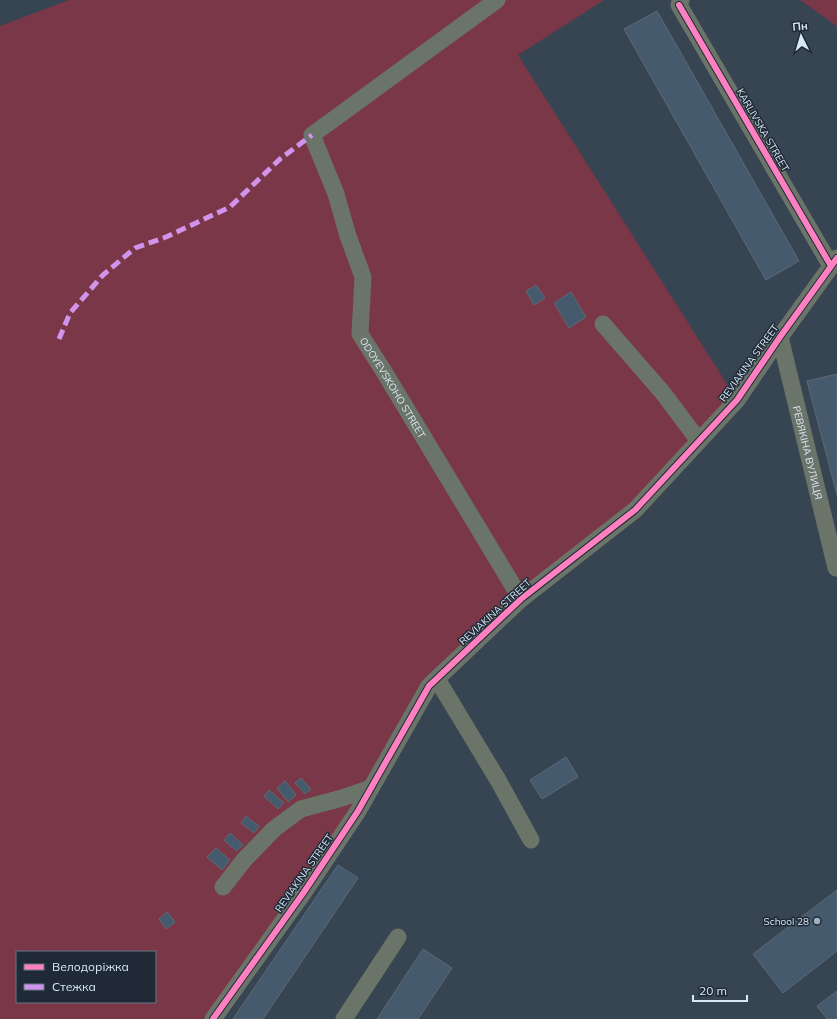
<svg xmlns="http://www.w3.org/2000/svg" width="837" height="1019" viewBox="0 0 837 1019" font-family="Mulish,sans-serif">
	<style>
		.green { fill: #7a3748; fill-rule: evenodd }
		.building { fill: #455a6c; stroke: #5e6975 }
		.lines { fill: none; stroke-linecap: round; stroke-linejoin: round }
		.minor { stroke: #6b7468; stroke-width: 17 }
		.quiet { stroke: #d193ec; stroke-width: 5; stroke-dasharray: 10 5; stroke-linecap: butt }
		.cycleway-casing { stroke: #1f2a36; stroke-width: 8 }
		.cycleway { stroke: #ff80c0; stroke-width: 6 }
		.poi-dot { fill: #a0afbe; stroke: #1f2a36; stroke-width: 1.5 }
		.labels { text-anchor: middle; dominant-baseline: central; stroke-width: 3; stroke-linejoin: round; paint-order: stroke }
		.street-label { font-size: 10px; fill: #d9e8f8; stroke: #1f2a36 }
		.poi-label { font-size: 10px; fill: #d9e8f8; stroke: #1f2a36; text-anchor: end }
	</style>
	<rect width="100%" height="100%" fill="#374452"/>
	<path class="green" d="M69,0h535l-86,55 219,345 -38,41 -270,245 -216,333h-213v-993zM17,952h138v50h-138z
		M800,0h37v26z"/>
	<path class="building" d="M657,11l142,250 -33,19 -142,-251z
		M536,285l9,13 -11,7 -8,-14z
		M571,292l15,25 -17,11 -15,-25z
		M837,374v121l-30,-114z
		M566,757l12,20 -36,22 -12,-19z
		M301,778l10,11 -6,5 -10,-11z
		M285,781l11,14 -8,7 -11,-14z
		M269,790l15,13 -6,6 -14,-13z
		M246,816l13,10 -5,7 -13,-10z
		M230,833l13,12 -7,6 -12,-11z
		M216,848l14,12 -8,10 -15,-13z
		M338,865l20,13 -95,141h-30z
		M837,890v61l-54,42 -30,-39z
		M167,912l8,10 -9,7 -7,-10z
		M423,949l29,19 -34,51h-41z
		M837,991v28h-10l-10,-13z"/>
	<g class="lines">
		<g class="minor">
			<path id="s1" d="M497,0l-185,135 24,59 12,42 15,41 -3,57 23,36 138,229"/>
			<path d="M681,0l-2,5 152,261"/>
			<path d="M603,324l60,69 36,48"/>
			<path id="s2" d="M780,337l56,231"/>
			<path d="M437,679l61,101 33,60"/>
			<path d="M223,887l21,-27 30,-31 27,-20 41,-11 29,-10"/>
			<path d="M213,1019l91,-127 54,-81 71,-125 92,-87 114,-89 102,-110 43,-63 57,-79"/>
			<path d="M344,1019l54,-82"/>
		</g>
		<path class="quiet" d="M59,339l11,-26 33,-38 32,-27 31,-11 64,-30 50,-48 32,-24"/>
		<defs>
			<path id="cycleway" d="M679,5l152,261
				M213,1019l91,-127 54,-81 71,-125 92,-87 114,-89 102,-110 43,-63 57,-79"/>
		</defs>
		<use href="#cycleway" class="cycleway-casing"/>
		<use href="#cycleway" class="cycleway"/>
	</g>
	<circle class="poi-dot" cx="817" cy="921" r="4"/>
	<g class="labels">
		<g class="street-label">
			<text transform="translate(763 130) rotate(60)">KARLIVSKA STREET</text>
			<text transform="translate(749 363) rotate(-54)">REVIAKINA STREET</text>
			<text stroke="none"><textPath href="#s1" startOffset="500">ODOYEVSKOHO STREET</textPath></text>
			<text stroke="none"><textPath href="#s2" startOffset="119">РЕВЯКІНА ВУЛИЦЯ</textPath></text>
			<text transform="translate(495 612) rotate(-42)">REVIAKINA STREET</text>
			<text transform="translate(304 873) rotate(-55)">REVIAKINA STREET</text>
		</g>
		<g class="poi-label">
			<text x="809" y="921">School 28</text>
		</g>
	</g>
	<rect x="16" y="951" width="140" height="52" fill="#1f2a36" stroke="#697684"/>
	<rect x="24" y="964" width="20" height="6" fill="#ff80c0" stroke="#697684"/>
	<text x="52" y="971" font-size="12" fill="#d9e8f8">Велодоріжка</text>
	<rect x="24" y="984" width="20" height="6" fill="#d193ec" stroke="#697684"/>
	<text x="52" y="991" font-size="12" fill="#d9e8f8">Стежка</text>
	<g transform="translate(801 36) rotate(355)" stroke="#1f2a36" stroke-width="3" paint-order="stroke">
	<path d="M0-3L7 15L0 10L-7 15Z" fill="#d9e8f8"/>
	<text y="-6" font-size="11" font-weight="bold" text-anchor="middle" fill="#d9e8f8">Пн</text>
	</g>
	<path d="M693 995v6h54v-6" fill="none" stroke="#d9e8f8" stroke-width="2"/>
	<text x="699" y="995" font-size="12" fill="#d9e8f8" stroke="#1f2a36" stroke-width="3" paint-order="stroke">20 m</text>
</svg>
